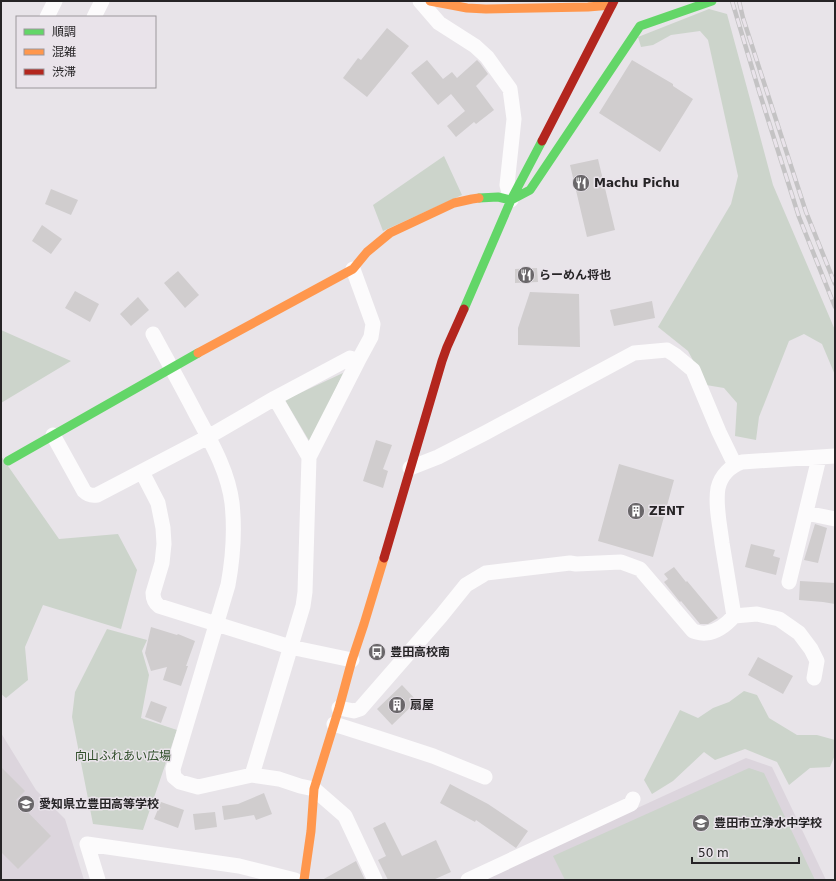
<svg xmlns="http://www.w3.org/2000/svg" width="836" height="881" viewBox="0 0 836 881" font-family="'DejaVu Sans','Noto Sans JP',sans-serif">
	<style>
		.built { fill: #dcd5dd }
		.green { fill: #ccd4cb }
		.building { fill: #d0cdce }
		.lines { fill: none; stroke-linecap: round; stroke-linejoin: round }
		.street { stroke: #fcfbfc; stroke-width: 15 }
		.fast { stroke: #63d668; stroke-width: 9 }
		.slow { stroke: #ff974d; stroke-width: 9 }
		.jam { stroke: #b3261e; stroke-width: 9 }
		.rail-casing { stroke: #c4c3c4; stroke-width: 4.5 }
		.rail { stroke: #e9e3ea; stroke-width: 3; stroke-dasharray: 9; stroke-linecap: butt }
		.labels { text-anchor: middle; dominant-baseline: central; stroke-width: 3; stroke-linejoin: round; paint-order: stroke }
		.poi-label { font-size: 12px; font-weight: bold; fill: #262426; stroke: #e9e3ea; text-anchor: start }
		.park-label { font-size: 12px; fill: #2e4d28; stroke: #e9e3ea }
	</style>
	<rect width="100%" height="100%" fill="#e8e4e9"/>
	<path class="built" d="M1,733l35,57 29,29 19,61h-83z
		M746,758l26,9 54,113h-345z"/>
	<path class="green" d="M709,9l18,5 23,85 23,86 62,145v45l-13,-31 -18,-10 -15,7 -30,76 -3,23 -21,-4 2,-33 -13,-15 -18,-3 -18,-34 -30,-24 73,-123 7,-28 -30,-136 -8,-9 -29,4 -18,10 -12,2 -3,-10z
		M444,156l18,39 -79,36 -10,-26z
		M1,330l70,31 -70,42z
		M343,373l-32,71 -26,-44z
		M1,456l58,83 59,-5 19,36 -16,59 -78,-24 -18,42 3,33 -22,18 -5,-4z
		M107,629l40,11 -5,11 7,24 -8,43 36,12 -34,100 -50,-6 -21,-107 3,-25z
		M744,691l13,4 12,23 28,17h20l18,5v15l-5,12 -20,1 -21,17 -12,-23 -32,-13 -30,11 -11,-8 -31,29 -21,13 -8,-14 36,-70 18,8 15,-10 16,-6z
		M749,768l15,5 51,107h-250l-12,-24z"/>
	<path class="building" d="M387,28l22,18 -42,51 -24,-19 15,-20 3,2z
		M427,60l16,19 9,-7 5,6 20,-18 3,3 8,11 -12,12 18,24 -18,14 -2,-2 -18,15 -9,-11 18,-15 -14,-17 -13,11 -27,-32z
		M632,60l41,24v2l20,13 -33,53 -61,-39z
		M598,159l17,71 -28,7 -17,-72z
		M51,189l27,11 -7,15 -26,-11z
		M42,225l20,14 -11,15 -19,-13z
		M537,268l1,14 -23,1v-14z
		M178,271l21,24 -14,13 -21,-25z
		M75,291l24,13 -9,18 -25,-14z
		M530,292l49,2 1,53 -62,-2v-17z
		M138,297l11,13 -18,16 -11,-12z
		M652,301l3,17 -41,8 -4,-16z
		M376,440l16,5 -9,24 5,2 -5,17 -20,-7z
		M619,464l55,16 -21,77 -55,-16z
		M815,524l12,4 -9,35 -14,-3z
		M751,544l24,6 -2,6 7,2 -4,17 -31,-8z
		M674,567l12,15 1,-1 31,37 -10,6h-8l-19,-23 -1,1 -16,-20 4,-3 -4,-5z
		M800,581l35,2v21l-12,-2 -24,-2z
		M151,627l26,8 1,-1 17,7 -9,25h2l-7,20 -18,-6 4,-13 -16,4 -6,-18z
		M758,657l35,19 -10,18 -35,-19z
		M402,685l15,16 -25,24 -15,-16z
		M151,701l16,6 -6,16 -16,-6z
		M1,767l24,24 -9,9 35,36 -33,33 -17,-17z
		M450,784l38,20 40,27 -12,17 -40,-28 -1,2 -35,-19z
		M264,793l8,21 -16,6 -2,-5 -30,5 -2,-14 16,-2z
		M161,802l23,8 -6,18 -24,-9z
		M215,812l2,15 -22,3 -2,-16z
		M385,822l17,34 34,-16 15,32 -18,8h-45l-10,-20 8,-4 -13,-28z
		M356,861l9,19h-43z"/>
	<g class="lines">
		<path class="street" d="M420,1l19,22 36,23 12,11 23,32 4,30 -7,66 4,15
			M47,17l8,-16
			M94,17l8,-16
			M153,334c14,26 29,53 43,80 15,28 32,57 36,89 3,28 1,55 -4,82l-55,184 1,8 6,5 18,5 54,-12 27,4 21,7 14,3 31,27 30,64
			M53,435l31,56c4,4 7,5 13,4l111,-58 67,-39 75,-40 8,3 13,-24 2,-13 -20,-55
			M309,457l49,-96
			M410,468l28,-11 47,-24 149,-80 33,-3 8,5 18,15 26,62 16,33
			M142,472l16,31 5,25 1,16 -2,19 -9,30c0,6 2,10 6,13l131,41 62,13
			M806,513l29,6
			M789,582l30,-124
			M734,616l23,-2 22,5 20,14 12,16 6,12 -3,17
			M339,708l15,3 6,-2 81,-93 25,-31 20,-12 84,-10 6,1 45,-2 19,7 53,62c4,1 9,3 13,2 11,-1 21,-9 28,-17 -4,-24 -8,-49 -12,-73 -2,-17 -7,-38 -4,-55 3,-13 13,-22 24,-26l93,-6
			M334,724l44,14 55,18 52,21
			M252,775l51,-169 2,-14 4,-135 -34,-59
			M98,880l-11,-36 152,22 56,14
			M468,880l163,-76 2,-5"/>
		<path class="fast" d="M479,198l19,-1 13,3 19,-10 110,-164 72,-25
			M464,309l47,-109 31,-59
			M8,461l190,-108"/>
		<path class="slow" d="M430,1l37,7 19,1 102,-2 24,-2
			M198,353l155,-84 14,-17 23,-19 64,-30 18,-4 7,-1
			M304,880l7,-49 3,-42 25,-81 13,-48 12,-36 20,-66"/>
		<path class="jam" d="M542,141l72,-140
			M384,558l58,-197 5,-14 17,-38"/>
		<defs>
			<path id="rail" d="M732,1l27,90 40,126 36,90
				M739,1l4,17 63,194 29,72"/>
		</defs>
		<use href="#rail" class="rail-casing"/>
		<use href="#rail" class="rail"/>
	</g>
	<defs>
		<symbol id="restaurant-disc" viewBox="-11 -11 22 22"><circle r="9.5" fill="#6a676a" stroke="#e9e3ea"/><path d="M-5-6h1v4h1v-4h1v4h1v-4h1v5L-1.5 .5V6h-2V.5L-5-1ZM5-6V6H3V1.5H1.5Q1.5-4 5-6Z" fill="#fff"/></symbol>
		<symbol id="building-disc" viewBox="-11 -11 22 22"><circle r="9.5" fill="#6a676a" stroke="#e9e3ea"/><path d="M-4-6H4V6H1V3H-1V6H-4ZM-2.5-4.3h1.7v1.8h-1.7ZM.8-4.3h1.7v1.8H.8ZM-2.5-1h1.7V.8h-1.7ZM.8-1h1.7V.8H.8Z" fill="#fff"/></symbol>
		<symbol id="bus-disc" viewBox="-11 -11 22 22"><circle r="9.5" fill="#6a676a" stroke="#e9e3ea"/><path d="M-5-6H5V4H4V6H2V4H-2V6H-4V4H-5ZM-3.5-4V0h7V-4ZM-3.5 1.2v1.5H-2V1.2ZM2 1.2v1.5H3.5V1.2Z" fill="#fff"/></symbol>
		<symbol id="school-disc" viewBox="-11 -11 22 22"><circle r="9.5" fill="#6a676a" stroke="#e9e3ea"/><path d="M0-5L7-2L0 1L-7-2ZM-4 1L0 2.5L4 1V4Q0 6-4 4Z" fill="#fff"/></symbol>
	</defs>
	<g fill-rule="evenodd">
		<use href="#restaurant-disc" x="571" y="173" width="20" height="20"/>
		<use href="#restaurant-disc" x="516" y="265" width="20" height="20"/>
		<use href="#building-disc" x="626" y="501" width="20" height="20"/>
		<use href="#bus-disc" x="367" y="642" width="20" height="20"/>
		<use href="#building-disc" x="387" y="695" width="20" height="20"/>
		<use href="#school-disc" x="16" y="794" width="20" height="20"/>
		<use href="#school-disc" x="691" y="813" width="20" height="20"/>
	</g>
	<g class="labels">
		<g class="poi-label">
			<text x="594" y="183">Machu Pichu</text>
			<text x="539" y="275">らーめん将也</text>
			<text x="649" y="511">ZENT</text>
			<text x="390" y="652">豊田高校南</text>
			<text x="410" y="705">扇屋</text>
			<text x="39" y="804">愛知県立豊田高等学校</text>
			<text x="714" y="823">豊田市立浄水中学校</text>
		</g>
		<g class="park-label">
			<text x="123" y="756">向山ふれあい広場</text>
		</g>
	</g>
	<rect width="836" height="881" fill="none" stroke="#262426" stroke-width="4"/>
	<rect x="16" y="16" width="140" height="72" fill="#e9e3ea" stroke="#9b979c"/>
	<rect x="24" y="29" width="20" height="6" fill="#63d668" stroke="#9b979c"/>
	<text x="52" y="36" font-size="12" fill="#262426">順調</text>
	<rect x="24" y="49" width="20" height="6" fill="#ff974d" stroke="#9b979c"/>
	<text x="52" y="56" font-size="12" fill="#262426">混雑</text>
	<rect x="24" y="69" width="20" height="6" fill="#b3261e" stroke="#9b979c"/>
	<text x="52" y="76" font-size="12" fill="#262426">渋滞</text>
	<path d="M692 857v6h107v-6" fill="none" stroke="#262426" stroke-width="2"/>
	<text x="698" y="857" font-size="12" fill="#262426" stroke="#e9e3ea" stroke-width="3" paint-order="stroke">50 m</text>
</svg>
